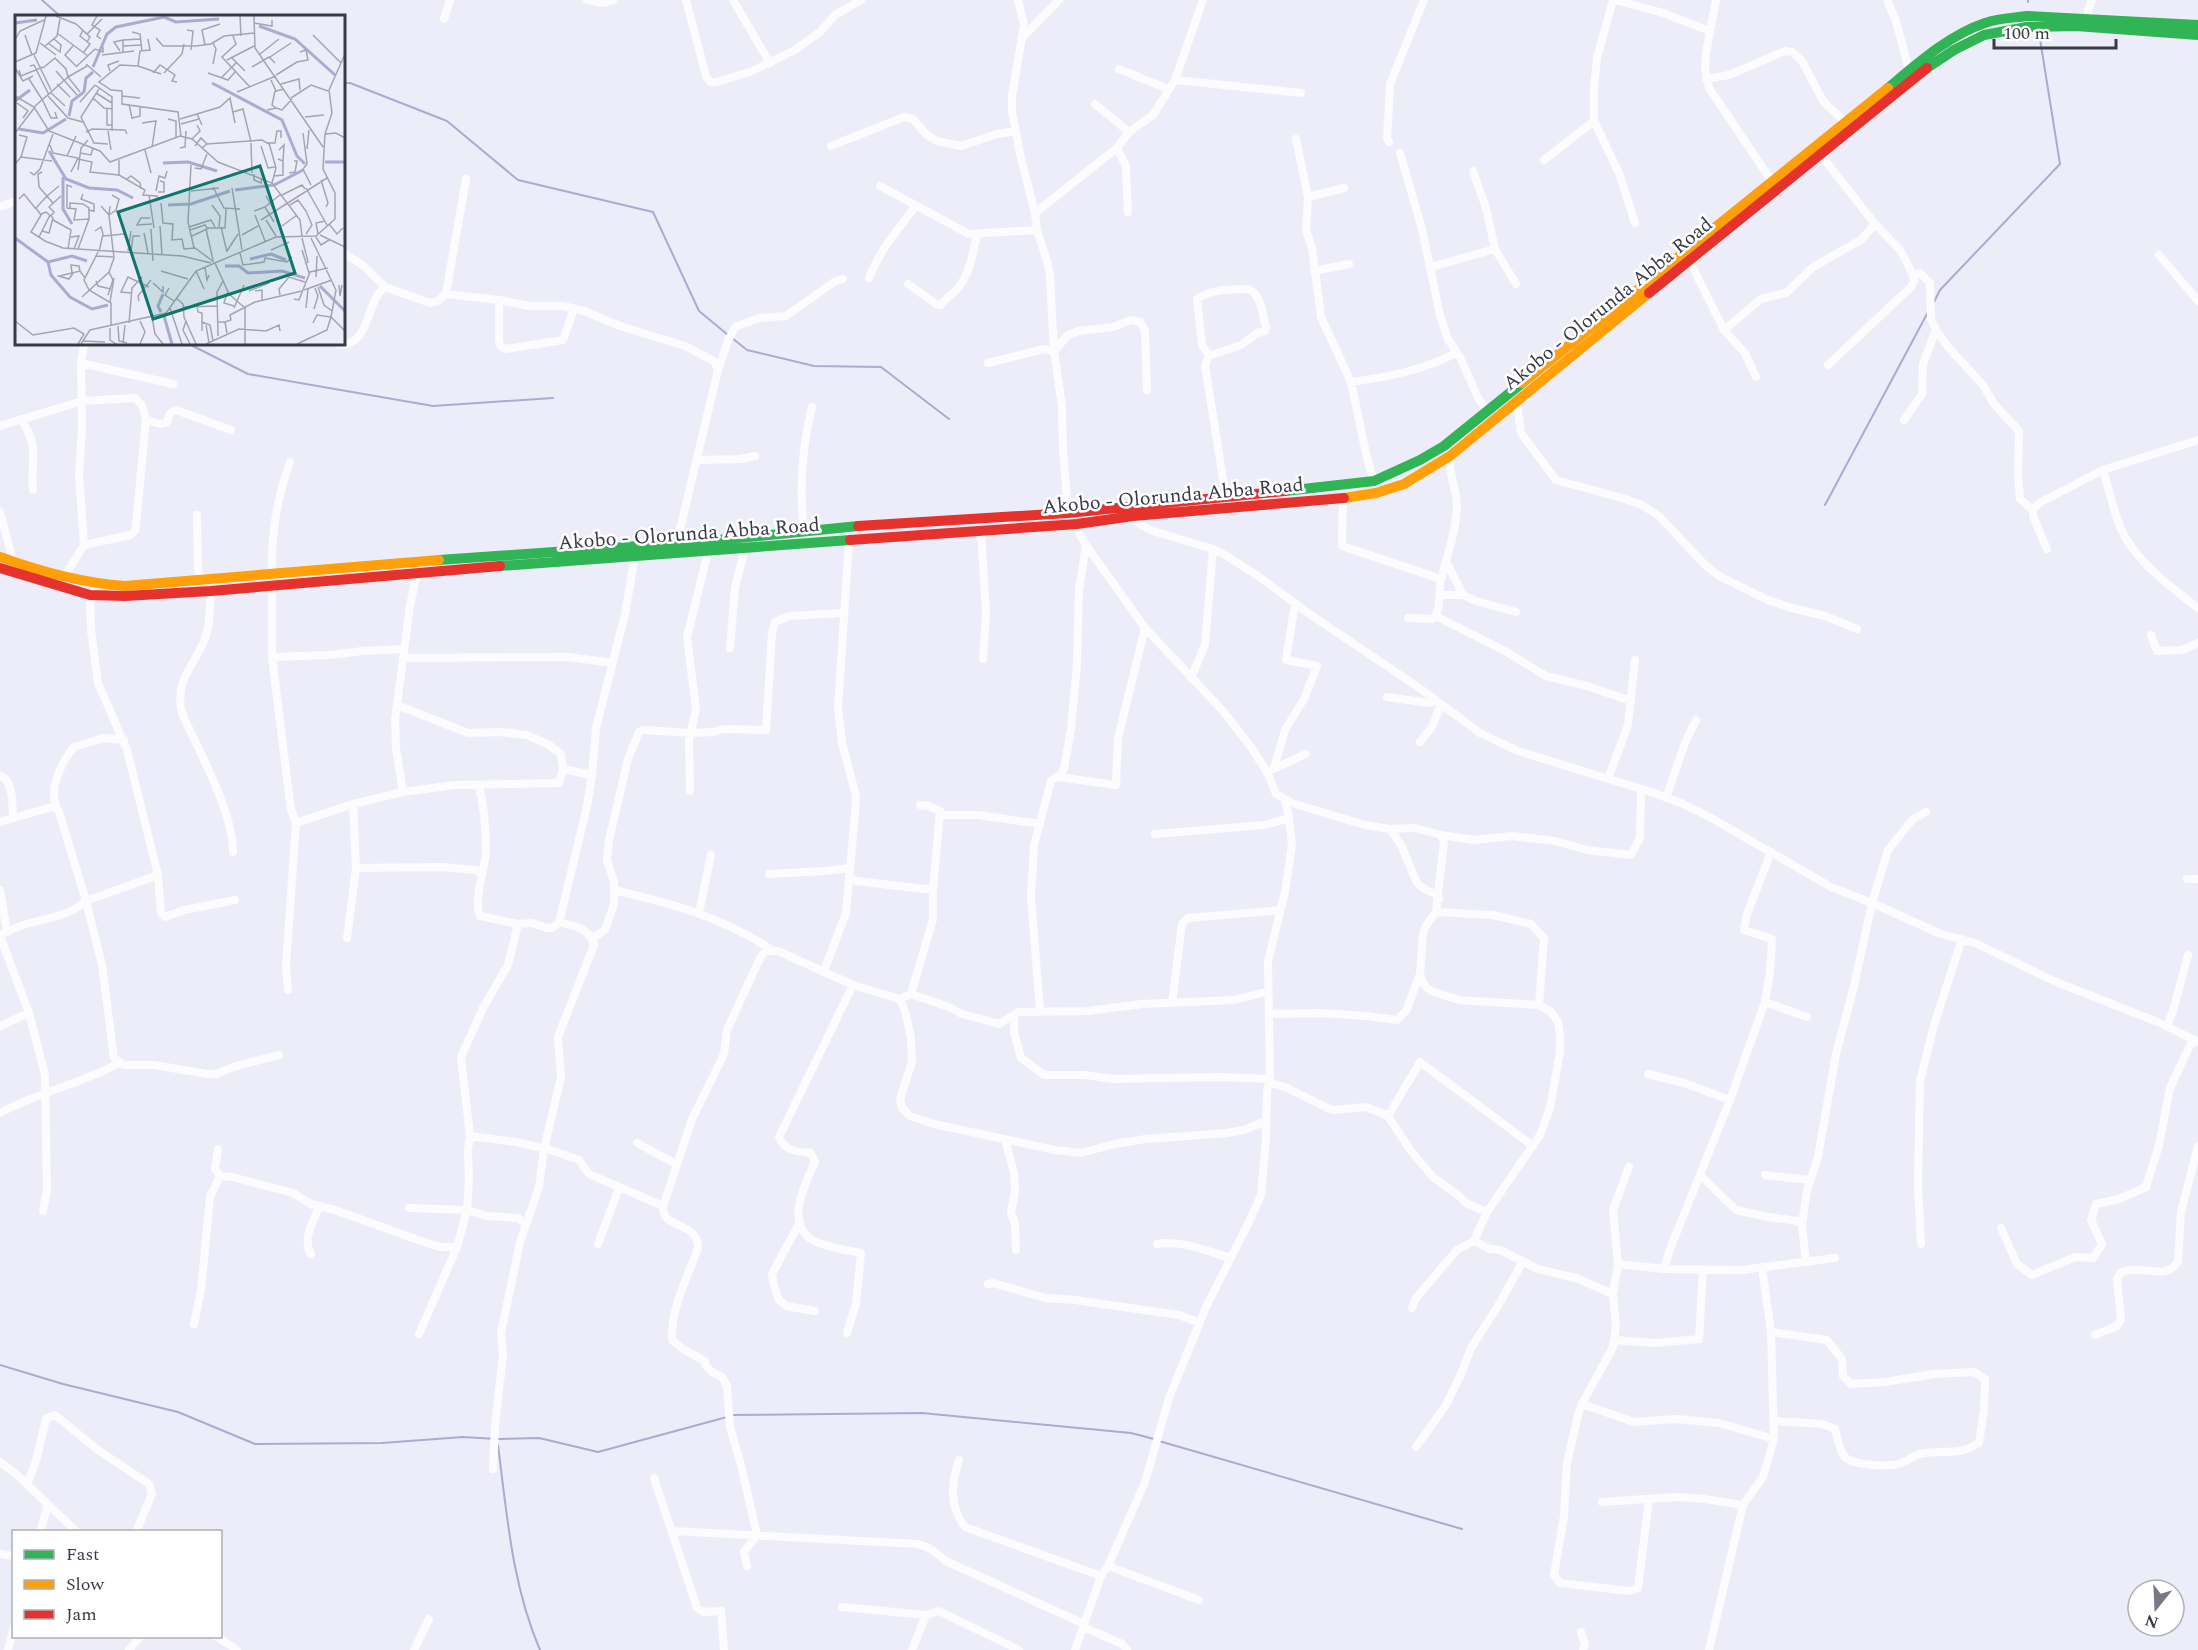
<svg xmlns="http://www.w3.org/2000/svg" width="2198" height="1650" viewBox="0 0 2198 1650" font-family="Spectral,serif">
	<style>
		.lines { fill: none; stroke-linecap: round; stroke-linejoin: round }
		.stream { stroke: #a9acd0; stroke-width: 2 }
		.street { stroke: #fcfcfe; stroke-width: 8 }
		.fast { stroke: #30b455; stroke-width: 10 }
		.slow { stroke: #ff9f0a; stroke-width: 10 }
		.jam { stroke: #e5322d; stroke-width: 10 }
		.labels { text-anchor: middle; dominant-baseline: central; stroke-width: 5; stroke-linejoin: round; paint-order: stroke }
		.street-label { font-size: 20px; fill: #383a47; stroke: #fff }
		.inset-river { fill: none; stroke: #a9acd0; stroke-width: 3 }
		.inset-road { fill: none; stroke: #a4a5b2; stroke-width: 1.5 }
		.view { fill: #0f766e; fill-opacity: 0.15; stroke: #0f766e; stroke-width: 3 }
		.inset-edge { fill: none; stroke: #383a47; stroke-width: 3 }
	</style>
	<rect width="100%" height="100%" fill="#ecedf9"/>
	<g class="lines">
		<path class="stream" d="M42,0l18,16
			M2028,2v-2
			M344,83h6l97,38 71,59 135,32 46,99 29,24
			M1934,302l6,-12 120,-126 -20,-125
			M732,338l15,12 67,16 67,1 68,52
			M189,344l59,30 185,32 120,-8
			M1825,505l103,-193
			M0,1365l63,19 115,28 77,32 127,-1 81,-6 34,2 42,-1 59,14 129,-35
			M733,1415l189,-2 209,20 23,6
			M1159,1441l303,88
			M498,1445c9,70 14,140 42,205"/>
		<path class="street" d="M587,0l17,3 9,-3
			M686,0l20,76 4,6h6l34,-10 45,-22 25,-18 15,-17 26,-15
			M733,0l37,63
			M1018,0l6,25 -12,71v15l8,43 15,59 2,17 10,31 3,14 4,76 8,55 1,44 5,63
			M1613,0l-16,58 -3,28v35l25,52 16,50
			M1615,0l48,13 47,18
			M1716,0l-10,53 -1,15 4,20 62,92
			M1887,0l9,21 13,49
			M2088,18v-8l4,-10
			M444,19l6,-19
			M1023,37l36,-37
			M1119,69l49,20
			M1706,79l23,-4 56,-24 7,1 10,9 21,40 22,21
			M1175,80l126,13
			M1095,104l34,28
			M1296,139l12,58
			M1389,142l-2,-3 3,-55 34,-84
			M831,146l73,-29 9,2 14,16 10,6 24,5 36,-12 19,-3
			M1117,148l9,18 2,46
			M1400,153l22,76 18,86 8,24 13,20 17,39 10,14
			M1820,154l55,70 25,26 13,25 1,6 -3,6 -83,78
			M1544,160l50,-39
			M1473,171l13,37 9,41 21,35
			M880,186l89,48 68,-4
			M1344,188l-36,9 -2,33 6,18 9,69 30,65 16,76 7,23
			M0,207l16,-6
			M1035,213l82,-65 12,-16 24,-17 22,-35 28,-80
			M344,253l20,13 21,21
			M2159,255l39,46
			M1690,262l34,68 21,23 11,24
			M1431,267l64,-18
			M1314,271l35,-7
			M1913,275l7,-2 10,10 1,36 5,11
			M869,278c8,-21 19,-36 33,-54 5,-6 8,-13 15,-18
			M908,284l28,20 5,1c4,-7 12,-10 17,-17 12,-15 15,-35 19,-54
			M446,294l20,-115
			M499,300v43l2,3 5,3 57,-9 11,-31
			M1724,330l37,-31 25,-6 27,-26 48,-27 14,-16
			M338,344c33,4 27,-43 47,-57l45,16 8,-2 8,-7 53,6 30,6h34l21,5 36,15 65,20 29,15 4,9 -41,172
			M1209,356l-7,-11 -5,-46c16,-11 34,-9 52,-10 13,7 13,25 17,38l-1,4 -8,2 -16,12 -32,11 -4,9 21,133
			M81,363l92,21
			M988,363l56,-14 10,2 14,-16 11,-4 34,-4 18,-7 9,2 5,9 2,59
			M718,370l10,-29 7,-14 24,-9 27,-2 48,-34 9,-3
			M1351,382c38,-5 72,-12 105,-29
			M1517,402l4,31 35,47 66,18 20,7 17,11 46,49 14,11 49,24 20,7 37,9 32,13
			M21,419c20,31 9,38 12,71
			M1904,420l18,-26 1,-30 13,-34 12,17 35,38 11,19 25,27 -1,45 2,23 13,11
			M0,426l82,-25 53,-3 7,7 4,14c6,3 15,7 21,3l3,-9 6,-3 55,20
			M698,460l43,-1 14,-3
			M2103,470c7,22 11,47 22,67 16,28 47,51 73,71
			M1343,498l-1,48 99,33
			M0,512l13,49
			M197,515l1,51 2,12
			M1133,516l7,8 13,7 60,18 12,6 33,21 50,37 110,74 62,46 38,18 136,42 27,10 27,13 123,71 41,16 69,31 34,9 79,38 106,42 38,19
			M1077,524l2,9 7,12 59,83 78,83 28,36 17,27 8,20 16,9 73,22 25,4 25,-1 26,7 3,7 -8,70 -11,15 -2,7 -3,40 3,9 5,6 6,3 25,8 80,5 11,6 8,11 2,14v16l-10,56 -10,27 -53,77 -13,29 16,8 10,1 38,19 38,9 37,16 3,32 -3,21 -31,57 -4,11 -11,48 -3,53 -10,59 6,8 69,8 9,-3 11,-89
			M981,530l5,84 -3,45
			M804,531c-5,-41 -2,-84 8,-124
			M84,545l46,-10 5,-4 1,-6 10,-106
			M2047,549l-14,-33v-6l6,-7 64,-33 95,-30
			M1447,563l16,32
			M272,572c-1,-38 5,-74 18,-110
			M64,577l20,-32 -5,-70 3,-47 -1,-65 3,-19
			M272,585v72l19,153 5,13 -10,143 2,24
			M211,591c-2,16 0,35 -7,50 -10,25 -28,37 -23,68 3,12 10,22 15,34 14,29 37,76 37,109
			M90,595l1,35 7,53 29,67 31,125 3,38 4,4 19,-7 51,-10
			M1440,595h23l13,6 40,11
			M1436,616l69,35 41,25 41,10 44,15
			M1408,618l24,1c10,-8 6,-27 9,-39 6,-25 15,-48 16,-73 0,-18 -9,-33 -7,-51
			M2151,635l6,16 25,-1 16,-7
			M730,648l5,-60 10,-40
			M272,657l57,-2 34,-4 41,-2
			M403,658l165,-1 45,6
			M1191,678l14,-33 8,-96
			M1387,697l42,6 7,-3
			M124,740l-21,-2 -29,9c-13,16 -28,46 -15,65l27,89 16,64 12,93 10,7h30l53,9h9l20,-8 43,-11
			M1420,742l12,-15 9,-23
			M1274,768l11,-38 19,-31 13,-33 -31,-6 9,-57
			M563,769l29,6
			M1273,769l33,-15
			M1,776c13,6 11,29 12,42
			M1058,777l58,8 2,-47 27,-110
			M1608,779l20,-54 7,-65
			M479,786c5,20 7,45 7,65 -1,18 -13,49 -6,65l38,8 14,-1 15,5h5l7,-5 28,-117 5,-31 4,-47 29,-114 10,-58
			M690,791l-1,-51 7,-31 -9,-72 21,-85
			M403,792l-7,-44 -1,-28 15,-114 7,-34
			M1666,798l19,-55 11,-23
			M940,815h38l62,9
			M0,822l52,-15 4,1
			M296,823l57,-19 50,-12 52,-7 104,-2 4,-14 -2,-15 -12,-9 -22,-10 -27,-3 -32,1 -71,-28
			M1390,829l11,16 16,38 6,5 12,6 4,5
			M1155,834l110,-9 24,-7
			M1441,835l33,5 38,-4 43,5 32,9 44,5 9,-17 1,-49
			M356,868l86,-1 34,3 6,5
			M769,874l56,-3 24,-3
			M849,877l7,4 77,9
			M2187,879h11
			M0,890l7,42
			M614,890c59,14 106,26 158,60
			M1436,912l57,3 38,9 13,14 -5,67
			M699,913l12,-58
			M0,935c7,-3 15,-7 23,-10 22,-7 45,-8 63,-24l72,-26
			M0,936l29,77 16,62 2,115 -4,21
			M347,938l9,-70 -3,-64
			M593,938l12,-8 9,-26v-22l-7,-22 2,-20 19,-81 11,-27 5,-2 46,3 23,-1 11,-3 42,1 6,-97 3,-11 14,-6 55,-3
			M824,971l22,-58 9,-99 1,-18 -14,-53 -4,-34 11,-169
			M911,994l22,-75v-29l7,-79 -11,-5 -9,-1
			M900,999l5,12 6,26 1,25 -12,37 2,9 8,8 24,8 121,26 26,3 33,-9 32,-5 81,-6 17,-3 22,-9
			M1765,1002l42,15
			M1172,1003l10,-79 6,-6 92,-8
			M1040,1011l-9,-114 3,-52 17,-64 10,-7 3,-5 7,-40 6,-65 2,-74 7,-45
			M1269,1014l51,-1 47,3 30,4 9,-9 14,-37
			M1014,1016v16l7,26 23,17h41l28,4 105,-2 52,2
			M0,1026l29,-13
			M2167,1026l6,-15 15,-56
			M1648,1074l36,9 46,17
			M1269,1082l18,6 45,22 34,-3 22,9 23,35 22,26 25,18 8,8 21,9
			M0,1113c38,-21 81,-29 119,-50
			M1388,1116l32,-54 113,84
			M470,1136l46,6 35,8 28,10 10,14 74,32
			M1007,1140l-1,3 8,30 1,18 -4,22 4,10 1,27
			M637,1143l39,21
			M218,1149l-3,20 5,7 12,1 61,16 18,11 24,6 86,31 19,6h17l10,-37 2,-28 -1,-32 2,-14 -9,-79 22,-49 25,-43 10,-41
			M1700,1175l36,35 32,7 30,4 4,4
			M1765,1175l45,5
			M409,1208l58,2 20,6 31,2 8,6
			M799,1224l-27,50 2,12 5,14 7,6 29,5
			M2001,1228l16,36 15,11 43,-18 18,1 9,-14 -11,-24 5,-16 23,-5 27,-12 13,-42 11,-57 23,-49
			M598,1244l21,-56
			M1157,1244c23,-5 52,8 74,14
			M1921,1244l-3,-59 2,-104 14,-56 28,-86
			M311,1254c-9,-14 2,-34 9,-48
			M1806,1262l-4,-37 5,-35 11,-33 18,-103 18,-68 18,-83 16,-53 25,-31 13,-7
			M1618,1264l-5,-54 16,-43
			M1664,1269l6,-20 60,-149 35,-98 5,-30 2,-33 -28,-9 3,-16 24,-62
			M988,1284l5,-1 52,15 30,2 104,15 21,8
			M1613,1294l5,-30 46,5 78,1 93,-12
			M1412,1308l4,-10 41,-48 17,-9
			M194,1324l7,-34 9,-93 10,-21
			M1771,1332l56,8 15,19 1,17 8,8 34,-2 49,-8 40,-2 11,7 -1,31 -5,33c-20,13 -33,7 -55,10 -11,2 -17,9 -26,11 -11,3 -48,1 -54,-8 -5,-8 -7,-19 -9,-27l-13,-5 -47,-3
			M847,1333l9,-29 5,-51c-13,-3 -44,-7 -53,-16 -21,-20 -2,-55 7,-75l-4,-9c-14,-1 -26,-2 -32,-16l74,-152
			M419,1334l38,-87
			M2095,1335l22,-9 4,-6 -4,-41 4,-7c7,-2 13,-3 20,-2 14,1 29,6 37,-9l3,-49 17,-66
			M1615,1340l40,3 44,-4 4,-70
			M1582,1404l52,18 43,-3 42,4 55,16
			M1416,1447l30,-42 15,-31 10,-26 27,-42 24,-43
			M959,1460c-8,24 -10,46 6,67l136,49
			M0,1462l16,12 61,58
			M493,1469l2,-43 8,-71 -2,-22 19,-91 19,-55 5,-38 17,-72 -3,-40 36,-92c-4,-17 -20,-19 -35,-23
			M654,1478l43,130 7,4 17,-1 3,39
			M27,1485l9,-24 10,-42 9,-4 43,35 51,34 3,10 -16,38
			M1602,1502l75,-5 27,2 39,6
			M672,1531l246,13 13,5 15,12 138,63
			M40,1532l8,-27
			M0,1554l14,2
			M747,1566l-3,-14 13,-17 -16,-70 -11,-38 -3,-41 -5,-9 -10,-5 -6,-6 -1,-5 -22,-12 -11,-9c-2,-30 16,-64 26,-92 0,-28 -35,-17 -35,-41l29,-88 32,-65 3,-24 34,-74 5,-5h12l75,34 47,14 11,-5 38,13 13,7 37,10 20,-12 69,-1 54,-7 92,-4 35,-9
			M1108,1566l91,34
			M842,1607l84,8 13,-4 80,39
			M1083,1627l39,17 5,6
			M1581,1632l4,13 -2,5
			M216,1636l21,14
			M8,1650l6,-24
			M129,1650l12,-14
			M414,1650l15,-31
			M912,1650l14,-35
			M1075,1650l26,-74 7,-10 37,-84 24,-84 37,-91 42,-83 13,-29 5,-56 1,-48 3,-12 -2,-118 17,-69 7,-47 -3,-27 -4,-19
			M1709,1650l34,-145 20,-28 11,-38 -3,-107 -9,-65"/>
		<path class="fast" d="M1927,68l27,-18 30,-15 43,-8 49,-1 122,9
			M1888,88c29,-24 61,-53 97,-65 14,-5 28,-5 42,-7l171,9
			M1285,491l89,-10 46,-21 24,-14 78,-63
			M439,560l270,-19 149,-15
			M500,566l350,-26"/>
		<path class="slow" d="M1522,383l366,-295
			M1344,498l32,-5 28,-9 46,-28 199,-163
			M0,557c41,15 82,26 125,29l314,-26"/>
		<path class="jam" d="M1649,293l278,-225
			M858,526l210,-13 217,-22
			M850,540l227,-16 56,-8 211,-18
			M0,568l90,27 35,1 86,-5 289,-25"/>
	</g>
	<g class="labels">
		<g class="street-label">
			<text transform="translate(1608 304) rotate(-39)">Akobo - Olorunda Abba Road</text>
			<text transform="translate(1173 496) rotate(-5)">Akobo - Olorunda Abba Road</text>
			<text transform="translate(689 534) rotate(-4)">Akobo - Olorunda Abba Road</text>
		</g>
	</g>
	<g transform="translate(15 15)">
		<rect width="330" height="330" fill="#ecedf9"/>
		<path class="inset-river" d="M0,8l22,-3M244,11l36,13 40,36M78,52l14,-33 9,-7 48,-10 12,5 43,-3M197,68l70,37 15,36 8,8M0,86l15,-11M54,101l3,-15 12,-9 2,-14 7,-6M4,114l24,4 23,-14M34,136l17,28 23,9 28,2 16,8M310,147h20M148,148l25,-1 29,9M48,162v32l9,15M220,175l39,-5 29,-15M153,190l23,-1 39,-13M0,223l33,24 3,13 19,22 22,12 16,-4M235,244l21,-5 15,6M33,247l24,-6 15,5M210,251h14l9,7 34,-2 23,7M305,271l25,25M146,297l-3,-6 5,-12M149,301l8,28"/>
		<path class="inset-road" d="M41,1l20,8 14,13 -3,5M82,1l-5,9 8,5 -3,6 4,3M225,1l1,20M239,1l1,32 68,99M239,8l18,3v-6M68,15l-3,6 10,8 -7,9M172,15l6,1 -2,19M117,17l8,2 2,17M42,18l31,23M72,19l15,-15M10,20l7,20M298,20l28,28M218,21l3,8 -14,13 28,30M1,23l4,-7 24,-11M141,23l7,8h33l15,-2 13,-8 30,-3M133,24l2,11 -10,1 -2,15 -18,-1 -21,17 12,8 11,1v13l56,8 3,24M25,28l16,12M33,28l12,9 1,-7 -7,-6M190,30l-3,-15 18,-6M58,31l-8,9 12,12M108,31l18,-1M29,32l13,-11 3,-17M105,36l-6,-9 9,-2M108,37v-12l18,-1M245,39l19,-15M19,40l17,35M87,40l32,-4M216,42l14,14M255,42l21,-14M212,45l27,-14M0,47l21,-9 10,-37M71,49l15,13M198,49l3,-15 -3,-6M15,51l4,-1 15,30M62,51l18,-17 8,3v-5M123,51l23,8M237,52l17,-10 6,6M0,53l8,13 10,-5M28,53l12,-10 11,11 2,8 19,-11M4,55l2,6 22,-9M41,56l21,24M95,56l-2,-6 11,-4M138,58l7,-8 15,10 -3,6 5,1M149,58l18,-19 2,-10M193,58l20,7 7,-8M261,60l21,-13 11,-2 -2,-10 -6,2M207,62l15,-15M14,64l14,22M256,65l5,11 8,-2M42,69l13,13M266,69l18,-5 1,11M80,70l17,12v34M84,74l-18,28 13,26 14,1M35,77l15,14M222,77l39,-16M81,78l16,10M0,81l19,11 15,24 51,20 10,11 70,-26 12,3 26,23 54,21 28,37 2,16M33,81l20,22 15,4M107,81l18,2M78,83l11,10 9,1M276,83l20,-13 17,6M28,86l8,17h6l-2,-6M65,87l15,-17M2,88l11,8 -5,7M114,89l3,14 8,-2v-10M19,92l34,-30 12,15M92,93v17h6M261,93l6,2 10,-11M252,95l9,-2 -4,-3 3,-14M218,97l10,-3 8,33M182,99l23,-7 10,-9 5,25M290,102l19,-2M153,104l8,2v17M165,104l17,-5 5,11M127,108l14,-2 -4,26M166,109l18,-5M93,116l3,19M71,117l6,-3 33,1 2,4M0,118l20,-26M288,118l4,31 -4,5 8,16M310,119l11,-1 9,5M4,120l8,2 -6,20M177,124l8,-8 -3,-6M236,128l1,30M35,130l3,8 25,5 -7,14M180,131l6,-8 6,6M246,131l7,22 7,-1M165,133l5,-1 1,-16M187,133l5,-4 55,-4 7,4M292,134l2,-19M130,135l6,23M264,135l5,-5 -1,16M65,138l11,2 2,-7M52,141l9,-20M63,144l14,3 -2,10 29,3M104,145v15l26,15 -2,5 14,1 1,5M0,149l6,-7 31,4M176,150l-3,57 6,26M180,153l6,1 6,-15M63,155l3,-22 7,-8M15,157l4,3 6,-6 13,-35M27,157l-4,2 1,13 8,9 -11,12 5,7 -10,17 14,9 18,7 119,8 29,7M274,158l6,-1 2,-11h-3M239,159v6l7,3 1,-5M259,161l9,-1v-14l-5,-2M112,164l4,-3 9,7 1,6M306,165l7,23 -2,4M257,168l4,-15 -7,-25h6l2,-12h4v7M57,172l-5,-2v23l9,1 -2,11 15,-1 -11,30M198,172l11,21 16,1M217,173l10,62M291,173l21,37M141,176l3,-15 6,2 2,-7M176,176l28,-3M143,177h6v-10l-4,-1M68,179l-2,5 13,5v7l-6,-1M134,180l5,33M267,180l20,-10 3,4M251,181l9,16M4,184l5,-5 12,15M38,188l-6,-7 12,-10M146,188l2,20 10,1 -1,16 10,-1 2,10 11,-1 19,14M197,190l8,11 -1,11M275,190l8,-5 8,11 6,14 -6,9M95,191l-1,9 7,-5 3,-11 -7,-4M250,192l16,-13M55,193v-5l13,1 6,4v11M239,196l11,-4 9,15M26,199l5,-2 7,6 -4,15 -7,-2M240,200l10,26M36,201l3,-4 -5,-5 12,-11M135,203h-9l-4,7 15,-1M38,205l18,10 -3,19M246,205l66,-42M251,205l10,16M314,209l8,10 6,-6M145,211l2,29M267,211l15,-11M174,212l22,-7 4,7M206,212l6,25M136,214l2,32M191,214l7,31M175,215l15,-5 3,4M80,216l6,-4 2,7 -4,18M129,218l4,20M303,219l-2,-11 9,-2M227,220l16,-9M305,220l25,12M88,221l21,-2M177,221l17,-8h16l1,-19M24,222l11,-22M56,222l8,-1 -5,13M301,222l5,8 8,-5M287,223l6,24 -3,2M296,223l25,52 -5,27 14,14M256,235l18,-8M287,235l7,23M113,236l3,-20M212,236l11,-17M83,237l-14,28 5,10 22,13v23M116,237l2,-16h7M225,238l3,12 21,-3 1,-4 22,4 5,-5M81,241l18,1M200,248l14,31 16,14v36M190,252l2,13 2,-5M146,256l27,8M181,256l8,18M57,258l-1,-8 8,1 1,5M58,258l-4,6 -10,-3 21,-5 5,7M301,262l1,-21M81,266l2,5 13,3M138,268l10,9v-6M324,270l1,11 2,-11M303,272l6,18 8,6M154,273l-4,7 9,6M289,275l28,-10M234,276l20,-8M240,276l7,-1v11M116,278l-10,-1 7,-15 21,10M212,278l-3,10 10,3M93,280l5,-15 -4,-8M265,280l-1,-6 10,-12 16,5M67,282l27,-25 5,-14 -5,-43 -8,-9M161,283l7,6 1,13 12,27M279,284l5,1 11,-28 18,-4M124,286l-1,-5 13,-16M95,287l4,-24M182,291l1,6 4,1v18M168,292l34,-1M155,293l12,36M219,293l10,-23M291,293l2,-19M299,294l4,-13 -3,-8M137,302l3,17 8,10M0,306l18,14 41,-7 10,6 -6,10M171,306l-3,9 7,14M187,307l8,3 3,16M202,307h8l2,11M210,307l6,-2 -1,-5 25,-13 47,-11M114,308l3,-35 10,-11M191,310l3,18M103,311l1,15 8,2M95,313v12l6,4M203,321l-1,-44 6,-11M68,326l22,1M108,328l2,-18M66,329l9,-14 76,-17 30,-42 80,-34 40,-1 19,-17v-26l-12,-24 2,-35 7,-21 -3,-23 16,-36M125,329l5,-12 -5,-11M191,329l33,-15 27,2 13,-6 1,6M282,329l30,-14 4,-13 -14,-2 -4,8"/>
		<path class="view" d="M245,151l35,107 -142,46 -35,-107z"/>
		<rect width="330" height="330" class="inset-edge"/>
	</g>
	<rect x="12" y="1530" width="210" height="108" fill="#ffffff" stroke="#afb0b5" stroke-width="1.5"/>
	<rect x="24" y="1550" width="30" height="9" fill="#30b455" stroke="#afb0b5" stroke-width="1.5"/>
	<text x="66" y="1560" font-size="18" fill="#383a47">Fast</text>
	<rect x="24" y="1580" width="30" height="9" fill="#ff9f0a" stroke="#afb0b5" stroke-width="1.5"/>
	<text x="66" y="1590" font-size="18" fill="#383a47">Slow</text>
	<rect x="24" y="1610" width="30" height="9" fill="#e5322d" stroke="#afb0b5" stroke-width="1.5"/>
	<text x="66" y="1620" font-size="18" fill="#383a47">Jam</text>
	<g transform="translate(2156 1608) rotate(198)"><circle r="28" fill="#ffffff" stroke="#afb0b5" stroke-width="1.5"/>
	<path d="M0-4.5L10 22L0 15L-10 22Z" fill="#777985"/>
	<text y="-9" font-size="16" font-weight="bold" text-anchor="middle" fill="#383a47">N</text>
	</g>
	<path d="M1994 39v9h122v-9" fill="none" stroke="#383a47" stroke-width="3"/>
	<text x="2003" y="39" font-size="18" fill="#383a47" stroke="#ffffff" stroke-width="4.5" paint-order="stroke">100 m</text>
</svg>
